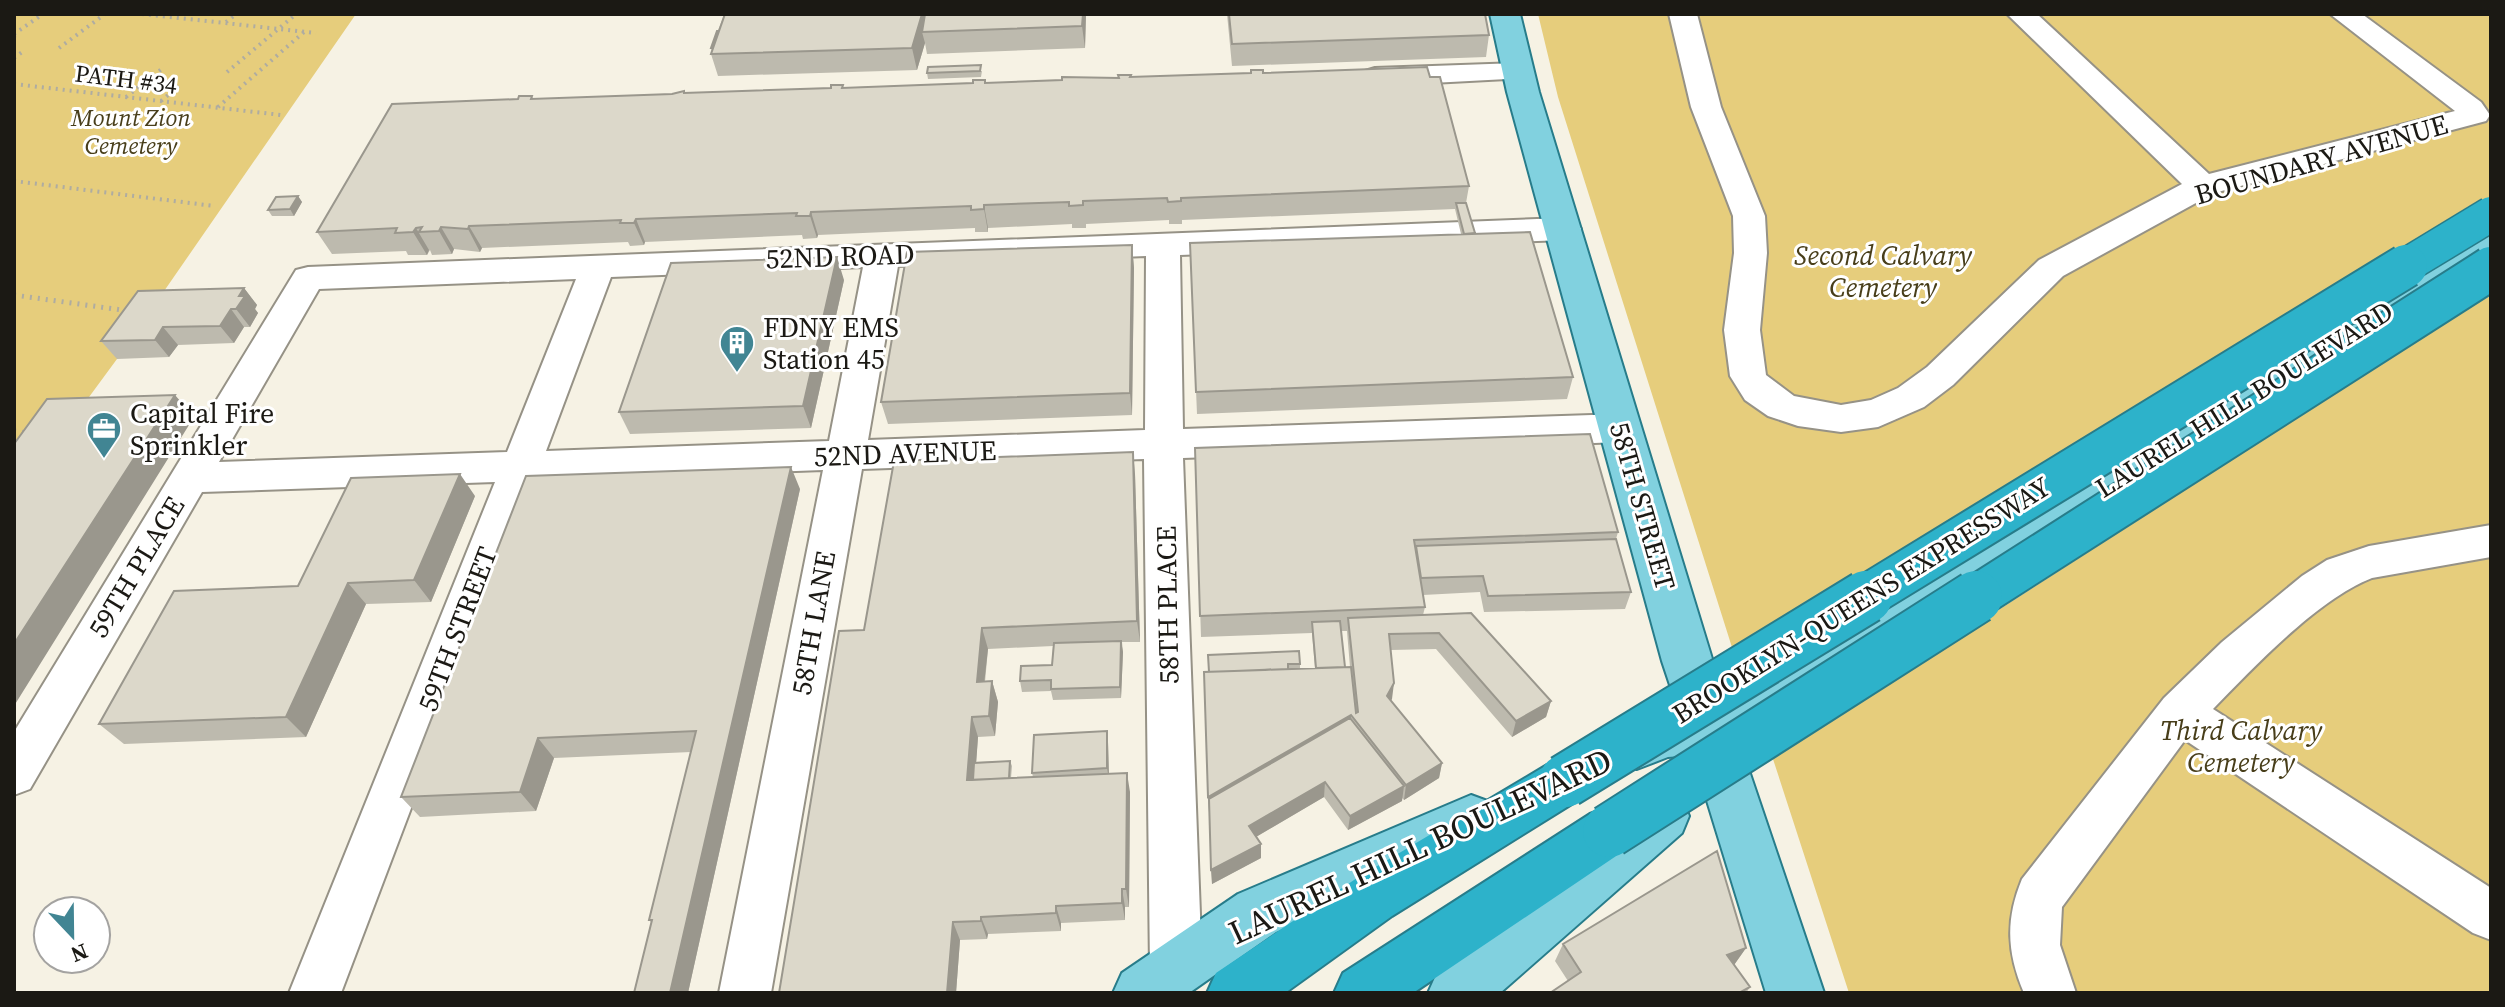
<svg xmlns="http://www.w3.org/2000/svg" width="2505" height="1007" viewBox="0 0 2505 1007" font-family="'Source Serif 4',serif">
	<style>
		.green { fill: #e6cd7c }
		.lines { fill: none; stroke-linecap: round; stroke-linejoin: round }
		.minor-casing { stroke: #969286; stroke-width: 4 }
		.major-casing { stroke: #277c8a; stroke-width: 4 }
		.highway-casing { stroke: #277c8a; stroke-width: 4 }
		.path-far1 { stroke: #afaca1; stroke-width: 4; stroke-dasharray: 2 5; stroke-linecap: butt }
		.path { stroke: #afaca1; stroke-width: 5; stroke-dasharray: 2 6; stroke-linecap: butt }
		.minor { fill: #fff; fill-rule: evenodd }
		.major { fill: #81d1df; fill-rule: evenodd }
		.highway { fill: #2db2ca; fill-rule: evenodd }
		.highway-bridge-far2-casing { stroke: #277c8a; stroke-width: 37; stroke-linecap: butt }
		.highway-bridge-far1-casing { stroke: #277c8a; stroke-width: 46; stroke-linecap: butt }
		.highway-bridge-casing { stroke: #277c8a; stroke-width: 56; stroke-linecap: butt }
		.highway-bridge-far2 { stroke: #2db2ca; stroke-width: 34 }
		.highway-bridge-far1 { stroke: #2db2ca; stroke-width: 42 }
		.highway-bridge { stroke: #2db2ca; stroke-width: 52 }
		.wall { fill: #bdbaae; fill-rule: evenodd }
		.shaded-wall { fill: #9a978d }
		.building { fill: #dcd8ca; stroke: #9a978d; stroke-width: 2 }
		.labels { text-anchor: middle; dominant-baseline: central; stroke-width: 6; stroke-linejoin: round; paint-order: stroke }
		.far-street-label { font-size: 24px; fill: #1b1914; stroke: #fff }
		.far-park-label { font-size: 24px; font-style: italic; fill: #483e1a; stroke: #fff }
		.street-label { font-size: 28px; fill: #1b1914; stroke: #fff }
		.park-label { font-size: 28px; font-style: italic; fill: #483e1a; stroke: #fff }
		.poi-label { font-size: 28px; fill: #1b1914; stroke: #fff; text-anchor: start }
		.near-street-label { font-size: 34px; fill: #1b1914; stroke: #fff }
	</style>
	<rect width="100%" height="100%" fill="#f6f2e4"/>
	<path class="green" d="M14,14h342l-239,345 -103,140z
		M1538,14h953v186l-755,460 -178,-563z
		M2491,292v701h-642l-77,-237z"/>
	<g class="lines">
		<defs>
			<path id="minor" d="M1669,14h28l24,93 44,109 2,37 -7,77 6,45 28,21 47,9 30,-5 27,-12 29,-21 112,-107 143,-76 -175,-170h30l172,160 246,-63 -125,-97h32l119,88 9,13 -4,6 -272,72 -151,83 -110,109 -29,22 -46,20 -37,5 -43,-6 -30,-10 -23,-16 -15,-24 -6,-46 10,-77 -1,-37 -42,-109z
				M1518,63l10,3 5,6 -5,6 -153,8 -10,-3 -5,-6 5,-6 10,-3z
				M1564,218l12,4 5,7 -5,7 -12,4 -384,15 3,174 439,-15 13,4 6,10 -6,10 -13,4 -439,16 19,510 -8,18 -17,7 -19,-7 -8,-18 -6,-509 -282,10 -91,524h-52l104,-523 -288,11 -194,512h-52l206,-511 -293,10 -172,297 -16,6v-63l282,-462 12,-3zM1146,256l-1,174 -277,10 30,-174zM863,267l-34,174 -283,10 65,-174zM576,279l-69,173 -288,10 100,-173z
				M2491,525v32l-119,21c-54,21 -118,89 -159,131l278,179v52l-18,-7 -288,-193 -123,167 -2,38 16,48h-52c-17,-40 -19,-73 -2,-114l142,-181 58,-56 80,-66 25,-16 42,-14z"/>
			<path id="major" d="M1490,14h30l19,78 185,606 754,-462 13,-4v29l-752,480 85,252h-58l-73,-238 -25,2 -31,12 -18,-6 -7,-16 7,-16 45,-18 15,-1 -17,-51 -155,-569z
				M1663,792l19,7 7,17 -7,17 -182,160h-72l9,-20 207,-174z
				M1471,795l19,7 7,17 -7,17 -214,96 -87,61h-76l9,-20 116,-79z"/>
			<path id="highway" d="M1565,758l18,7 8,16 -8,16 -191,119 -107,77h-78l9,-20 138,-93 193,-115z
				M1609,807l19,7 7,17 -7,17 -215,145h-79l9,-20 247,-159z"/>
		</defs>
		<use href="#minor" class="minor-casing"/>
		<use href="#major" class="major-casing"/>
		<use href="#highway" class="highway-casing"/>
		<path class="path-far1" d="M142,14l174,19
			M226,22l10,-8
			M14,34l29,-20
			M14,38l6,1
			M59,48l46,-34
			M14,58l11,-8
			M227,72l69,-58
			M14,84l267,31
			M126,97l37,-29
			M161,101l20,-17
			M218,107l86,-75
			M14,181l200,25"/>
		<path class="path" d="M14,295l115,16
			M14,431l12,2"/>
		<use href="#minor" class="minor"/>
		<use href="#major" class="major"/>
		<use href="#highway" class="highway"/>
		<defs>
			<path id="highway-bridge-far2" d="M2402,268l89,-54"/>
			<path id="highway-bridge-far1" d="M1862,599l544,-333
				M1973,599l518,-331"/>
			<path id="highway-bridge" d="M1565,781l301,-184
				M1609,831l367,-234"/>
		</defs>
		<use href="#highway-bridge-far2" class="highway-bridge-far2-casing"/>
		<use href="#highway-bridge-far1" class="highway-bridge-far1-casing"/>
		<use href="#highway-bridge" class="highway-bridge-casing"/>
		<use href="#highway-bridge-far2" class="highway-bridge-far2"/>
		<use href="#highway-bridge-far1" class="highway-bridge-far1"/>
		<use href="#highway-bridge" class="highway-bridge"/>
	</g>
	<path class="wall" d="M699,14h387l-1,34 -158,6 -2,-11 -8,27 -199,6 -7,-22 1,-3 -1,-3 13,-33 -24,1z
		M1227,14h258l4,21 -3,22 -254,9z
		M982,71l-1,6 -53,2 -1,-6z
		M1263,73l167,4 39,109 -3,17 9,30 98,144 -6,22 -370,15 -7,-171 271,-9 -6,-25 -273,11v4h-13v-4l-83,4v4h-14v-4l-84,4v4h-13v-4l-157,7 -1,3 -14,1 -1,-4 -157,7 -1,3 -14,1 -2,-4 -146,6 -2,4 -26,-3 -2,5 -20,1 -2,-5 -3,5h-19l-2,-4 -74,3 -15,-22 201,-133 14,-3 1,3 139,-5 12,-3 2,2 287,-10 12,-3v3z
		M298,196l4,6 -8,14h-22l-4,-6z
		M1132,245l2,23 -2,147 -244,9 -7,-22z
		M844,280l-33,148 -181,6 -11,-22z
		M244,288l13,17 -2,4 3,4 -8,14h-6l-10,16 -56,2 -9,12 -52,2 -16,-18z
		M1195,448l423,84 -2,7 15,53 -6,17 -141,3 -4,-20 -57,3 2,12 -2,8 128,86 -5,16 -34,20 -76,-88 -45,1v51l51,62 -3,15 -35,22 -2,-2v3l-54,29 -24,-33 -68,40 5,21 -49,26 -4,-229 92,9v5l15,-1 -3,-35 -111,4zM1341,631h6l3,36h-5z
		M1135,474l5,168h-18l1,10 -2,46 -68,2 -2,-9 -29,1 -2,-11 32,-16 1,-19 -65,3 -3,33 7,-1 6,21 -3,34 -17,1 -2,25 34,-1 2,5 -1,12 22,-1 -1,-4 75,-42 1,11 1,32 21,18 -1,115h-4v13l-64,3v8l-73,3 -1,5 -27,1 -4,53h-177l85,-363z
		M800,489l-112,504h-54l18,-70 -3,-3 42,-168 -137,6 -18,53 -116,6 -19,-20z
		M475,496l-44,106 -65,2 -60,133 -182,7 -25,-20 199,-138z
		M1563,944l183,4 -12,17 16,22 -4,6h-196l18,-12 -13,-20z"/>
	<path class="shaded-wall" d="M922,14h6l-6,18 3,11 -8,27 -5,-22z
		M1083,14h3l-1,34 -3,-22z
		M298,196l4,6 -8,14 -4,-7z
		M984,205l4,23v4l-4,-23z
		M811,212l7,23 -1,3 -7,-22z
		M636,219l9,23 -1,3 -10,-22z
		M469,226l13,22 -2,4 -12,-23z
		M441,227l13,22 -2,5 -13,-23z
		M416,228l13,22 -2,5 -14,-23z
		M1132,245l2,23 -2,147 -2,-22z
		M837,257l7,23 -33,148 -8,-22z
		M244,288l13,17 -2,4 3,4 -8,14 -14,-18 3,-13z
		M231,309l13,18 -10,16 -14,-17z
		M163,327l15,18 -9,12 -14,-17z
		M175,395l19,22 -180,289v-62z
		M1133,452l2,22 5,168 -3,-21z
		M791,467l9,22 -112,504h-18z
		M460,474l15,22 -44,106 -17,-22z
		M348,583l18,21 -60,133 -20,-20z
		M982,628l6,21 -6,53 -5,-20z
		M1121,641l2,11 -2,46 -1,-11z
		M992,681l6,21 -3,34 -6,-20z
		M1394,683l-2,16 -7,13 2,-16z
		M1551,701l-5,16 -34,20 4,-16z
		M1351,715l-1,15 -141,82 -1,-15z
		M972,717l6,20 -4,57 -7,-14z
		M1107,731l1,11 1,37 -2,-11z
		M538,738l16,20 -18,53 -16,-19z
		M1442,763l-3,15 -35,22 2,-15z
		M1127,773l3,19 -1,115 -3,-18z
		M1325,782l-1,15 -75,44v-15z
		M1404,786l-2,15 -54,29 2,-14z
		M1261,844v14l-49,26 -1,-14z
		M1122,889l3,18v13l-3,-17z
		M1056,906l5,17v8l-5,-18z
		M981,917l7,17 -1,5 -6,-18z
		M953,922l7,18 -4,53h-9z
		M1746,948l-12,17 -7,-10z"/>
	<path class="building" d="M725,14h197l-10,34 -201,6z
		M925,14h158l-1,12 -160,6z
		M1229,14h256l4,21 -257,9z
		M717,31h2l-6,17h-2z
		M981,65l-1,6 -53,2 1,-6z
		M1427,67l3,10h10l29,109 -288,12v3l-13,1 -1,-4 -84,3v4l-14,1v-4l-85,3v4l-13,1v-4l-160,6 -1,4h-14l1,-3 -161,6 -2,4h-14l1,-3 -152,6 -1,3 -27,-2 -2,4 -20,1 3,-5 -6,1 -3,4 -18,1 2,-5 -80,4 75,-128 126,-5 1,-3h13l-1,3 141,-5 12,-3v2l147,-5v-3h12l-1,3 131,-5v-3h12v3l77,-3v-3l57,1 -1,-3h13l-1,2 121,-4v-3h12v3z
		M298,196l-8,13 -22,1 8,-13z
		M1456,203h10l9,30 -11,1z
		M1530,232l43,145 -377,15 -6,-149z
		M1132,245l-2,148 -249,9 26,-150z
		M837,257l-34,149 -184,6 52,-149z
		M244,288l-5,8h6l-9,13h-5l-11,17 -57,1 -8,13 -54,1 37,-50z
		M175,395l-161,249v-200l33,-45z
		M1590,434l28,98 -204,8 11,67 -225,9 -5,-168z
		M1133,452l4,169 -155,7 -5,54 15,-1 -3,35 -17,1 -5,63 160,-7 -1,116h-4v14l-66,3v7l-75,4v4l-28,1 -6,71h-168l60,-362 25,-1 30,-169z
		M791,467l-121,526h-36l18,-73h-3l47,-189 -158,7 -18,54 -119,5 125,-321z
		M460,474l-46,106 -66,3 -62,134 -187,7 75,-133 124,-5 53,-108z
		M1616,539l15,53 -143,4 -5,-20 -62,2 -5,-32z
		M1471,613l80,88 -35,20 -77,-88 -50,1 5,49 -7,13 55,67 -36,22 -55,-70 -143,82 -4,-125 147,-5 5,46 2,-1 -10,-94z
		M1340,621l5,46 -29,1 -4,-46z
		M1121,641l-1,46 -69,2v-9l-31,1 1,-15 31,-1 2,-22z
		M1299,651l1,13h-12v5l-79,3 -1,-17z
		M1350,718l54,68 -54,30 -25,-34 -76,44 12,18 -50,26 -2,-71z
		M1107,731v37l-75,5 2,-38z
		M1010,761l-1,17 -36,2 1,-17z
		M1717,851l29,97 -19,7 23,32 -11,6h-189l31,-21 -18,-28z"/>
	<defs>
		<symbol id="building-pin" viewBox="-11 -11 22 30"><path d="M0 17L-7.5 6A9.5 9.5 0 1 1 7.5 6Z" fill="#418593" stroke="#fff"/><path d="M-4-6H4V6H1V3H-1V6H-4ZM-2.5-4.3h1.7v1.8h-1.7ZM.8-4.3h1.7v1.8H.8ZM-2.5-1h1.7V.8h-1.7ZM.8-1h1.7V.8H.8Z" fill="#fff"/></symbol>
		<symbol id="office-pin" viewBox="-11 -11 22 30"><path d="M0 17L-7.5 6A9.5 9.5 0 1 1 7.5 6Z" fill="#418593" stroke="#fff"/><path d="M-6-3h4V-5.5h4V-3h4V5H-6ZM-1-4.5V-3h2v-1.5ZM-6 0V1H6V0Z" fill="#fff"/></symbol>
	</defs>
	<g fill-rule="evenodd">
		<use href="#building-pin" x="717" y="323" width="40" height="54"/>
		<use href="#office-pin" x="84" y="409" width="40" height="54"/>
	</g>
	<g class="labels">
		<g class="far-street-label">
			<text transform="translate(126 79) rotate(7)">PATH #34</text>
		</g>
		<g class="far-park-label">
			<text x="131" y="117">Mount Zion<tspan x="131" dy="28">Cemetery</tspan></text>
		</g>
		<g class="street-label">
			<text transform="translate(2321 159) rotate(-16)">BOUNDARY AVENUE</text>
			<text transform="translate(840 256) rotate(-2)">52ND ROAD</text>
			<text transform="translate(2244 399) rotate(-32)">LAUREL HILL BOULEVARD</text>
			<text transform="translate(905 453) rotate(-2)">52ND AVENUE</text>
			<text transform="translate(1643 506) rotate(74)">58TH STREET</text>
			<text transform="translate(136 567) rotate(-59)">59TH PLACE</text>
			<text transform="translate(1861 600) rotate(-32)">BROOKLYN-QUEENS EXPRESSWAY</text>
			<text transform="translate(1167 605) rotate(-91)">58TH PLACE</text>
			<text transform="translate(813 623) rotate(-80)">58TH LANE</text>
			<text transform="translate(457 629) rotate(-69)">59TH STREET</text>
		</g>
		<g class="park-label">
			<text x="1883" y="255">Second Calvary<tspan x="1883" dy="32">Cemetery</tspan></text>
			<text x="2241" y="730">Third Calvary<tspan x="2241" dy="32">Cemetery</tspan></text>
		</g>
		<g class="poi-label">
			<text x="763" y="327">FDNY EMS<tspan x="763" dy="32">Station 45</tspan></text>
			<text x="130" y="413">Capital Fire<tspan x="130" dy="32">Sprinkler</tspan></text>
		</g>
		<g class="near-street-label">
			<text transform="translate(1420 846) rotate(-25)">LAUREL HILL BOULEVARD</text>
		</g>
	</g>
	<rect width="2505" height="1007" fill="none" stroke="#1b1914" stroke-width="32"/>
	<g transform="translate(72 935) rotate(158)"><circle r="38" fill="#ffffff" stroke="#a4a3a1" stroke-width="2"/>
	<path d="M0-6L14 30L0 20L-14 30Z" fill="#418593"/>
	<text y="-12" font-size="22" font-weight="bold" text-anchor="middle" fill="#1b1914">N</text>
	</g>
</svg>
